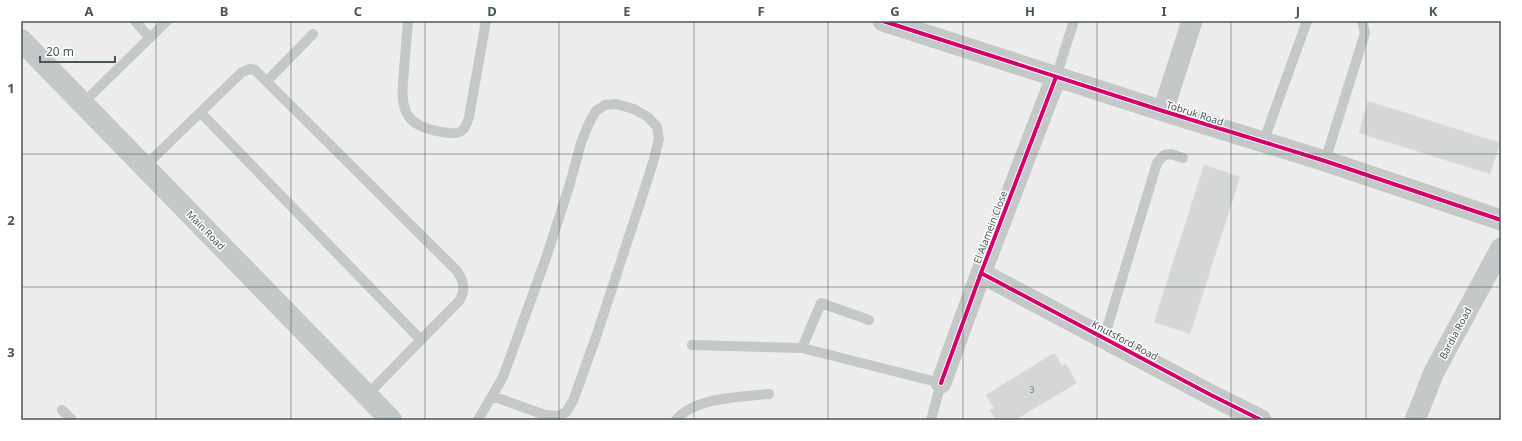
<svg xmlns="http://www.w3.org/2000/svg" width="1522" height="441" viewBox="0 0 1522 441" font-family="'Noto Sans',sans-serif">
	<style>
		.building { fill: #d5d6d6; stroke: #dfdfe0 }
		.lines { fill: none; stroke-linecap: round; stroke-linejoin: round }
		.service { stroke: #c5c8c8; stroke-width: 10 }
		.minor { stroke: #c5c8c8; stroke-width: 21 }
		.secondary { stroke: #c4c8c9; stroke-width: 22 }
		.cycleway-casing { stroke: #fff; stroke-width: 6 }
		.cycleway { stroke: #d6006c; stroke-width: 4 }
		.grid { fill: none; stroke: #465657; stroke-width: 1; stroke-opacity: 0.55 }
		.labels { text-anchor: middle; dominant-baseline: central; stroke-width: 3; stroke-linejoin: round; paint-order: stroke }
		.number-label { font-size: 8px; fill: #6a7778 }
		.street-label { font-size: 10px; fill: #465657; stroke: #fff }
		.neatline { fill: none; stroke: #465657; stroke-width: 1.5 }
		.grid-label { font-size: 13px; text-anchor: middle; font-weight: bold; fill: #465657 }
	</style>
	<rect width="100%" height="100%" fill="#eeeded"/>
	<path class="building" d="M1368,101l132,42 -10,31 -131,-41z
		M1204,165l36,12 -50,157 -36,-12z
		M1054,353l8,13 4,-2 11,19 -62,37h-19l-6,-10 4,-2 -8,-13z"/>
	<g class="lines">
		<path class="service" d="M135,21l15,17
			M408,21c-1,16 -3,32 -4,49 -4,40 -2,57 44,63 13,1 17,-2 21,-16l17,-96
			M1056,77l18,-56
			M267,81l46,-47
			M83,103l84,-82
			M201,113l219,226
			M1263,143l44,-122
			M1325,161l40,-128 -3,-12
			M144,167l98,-95 8,-3 5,1 202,201c7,11 9,18 2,30l-92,94
			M1104,338l53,-175 7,-8 7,-1 12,4
			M692,345l110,3 139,35 -10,37
			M802,348l19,-45 48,17
			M62,410l10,10
			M478,420l25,-43 43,-119 23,-71 12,-44 8,-20 7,-12 9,-6 11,-1 18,5 14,8 9,10 2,12 -5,20 -11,35 -47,143 -23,64 -7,11 -8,4 -13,-1 -53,-19
			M676,420c19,-23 65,-23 93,-26"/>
		<path class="minor" d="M883,21l280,90 162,50 176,59
			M1163,111l29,-90
			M981,273l230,122 50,25
			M941,383l40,-110 75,-196
			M1415,420l19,-48 67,-124"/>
		<path class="secondary" d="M21,40l370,380"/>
		<defs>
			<path id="cycleway" d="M883,21l280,90 162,50 176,59
				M981,273l230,122 50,25
				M941,383l40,-110 75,-196"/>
		</defs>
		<use href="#cycleway" class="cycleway-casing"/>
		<use href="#cycleway" class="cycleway"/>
	</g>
	<path class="grid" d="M156,21v399M291,21v399M425,21v399M559,21v399M694,21v399M828,21v399M963,21v399M1097,21v399M1231,21v399M1366,21v399M21,154h1480M21,287h1480"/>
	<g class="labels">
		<g class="number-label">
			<text x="1032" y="389">3</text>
		</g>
		<g class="street-label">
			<text transform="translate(1195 113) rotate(18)">Tobruk Road</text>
			<text transform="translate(990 227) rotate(-69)">El Alamein Close</text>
			<text transform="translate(206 230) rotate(46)">Main Road</text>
			<text transform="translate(1455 333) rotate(-62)">Bardia Road</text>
			<text transform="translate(1125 340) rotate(28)">Knutsford Road</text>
		</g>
	</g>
	<rect width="1522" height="441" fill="none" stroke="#ffffff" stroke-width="44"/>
	<path d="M40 56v6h75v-6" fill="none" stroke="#465657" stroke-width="2"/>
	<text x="46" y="56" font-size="12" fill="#465657" stroke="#ffffff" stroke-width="3" paint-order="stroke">20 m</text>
	<rect x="22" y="22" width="1478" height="397" class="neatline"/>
	<g class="grid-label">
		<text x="89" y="16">A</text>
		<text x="224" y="16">B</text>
		<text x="358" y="16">C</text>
		<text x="492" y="16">D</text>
		<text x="627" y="16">E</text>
		<text x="761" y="16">F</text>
		<text x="895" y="16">G</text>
		<text x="1030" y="16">H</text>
		<text x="1164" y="16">I</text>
		<text x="1298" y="16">J</text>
		<text x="1433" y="16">K</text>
		<text x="11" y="93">1</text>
		<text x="11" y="225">2</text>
		<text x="11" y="357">3</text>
	</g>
</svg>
